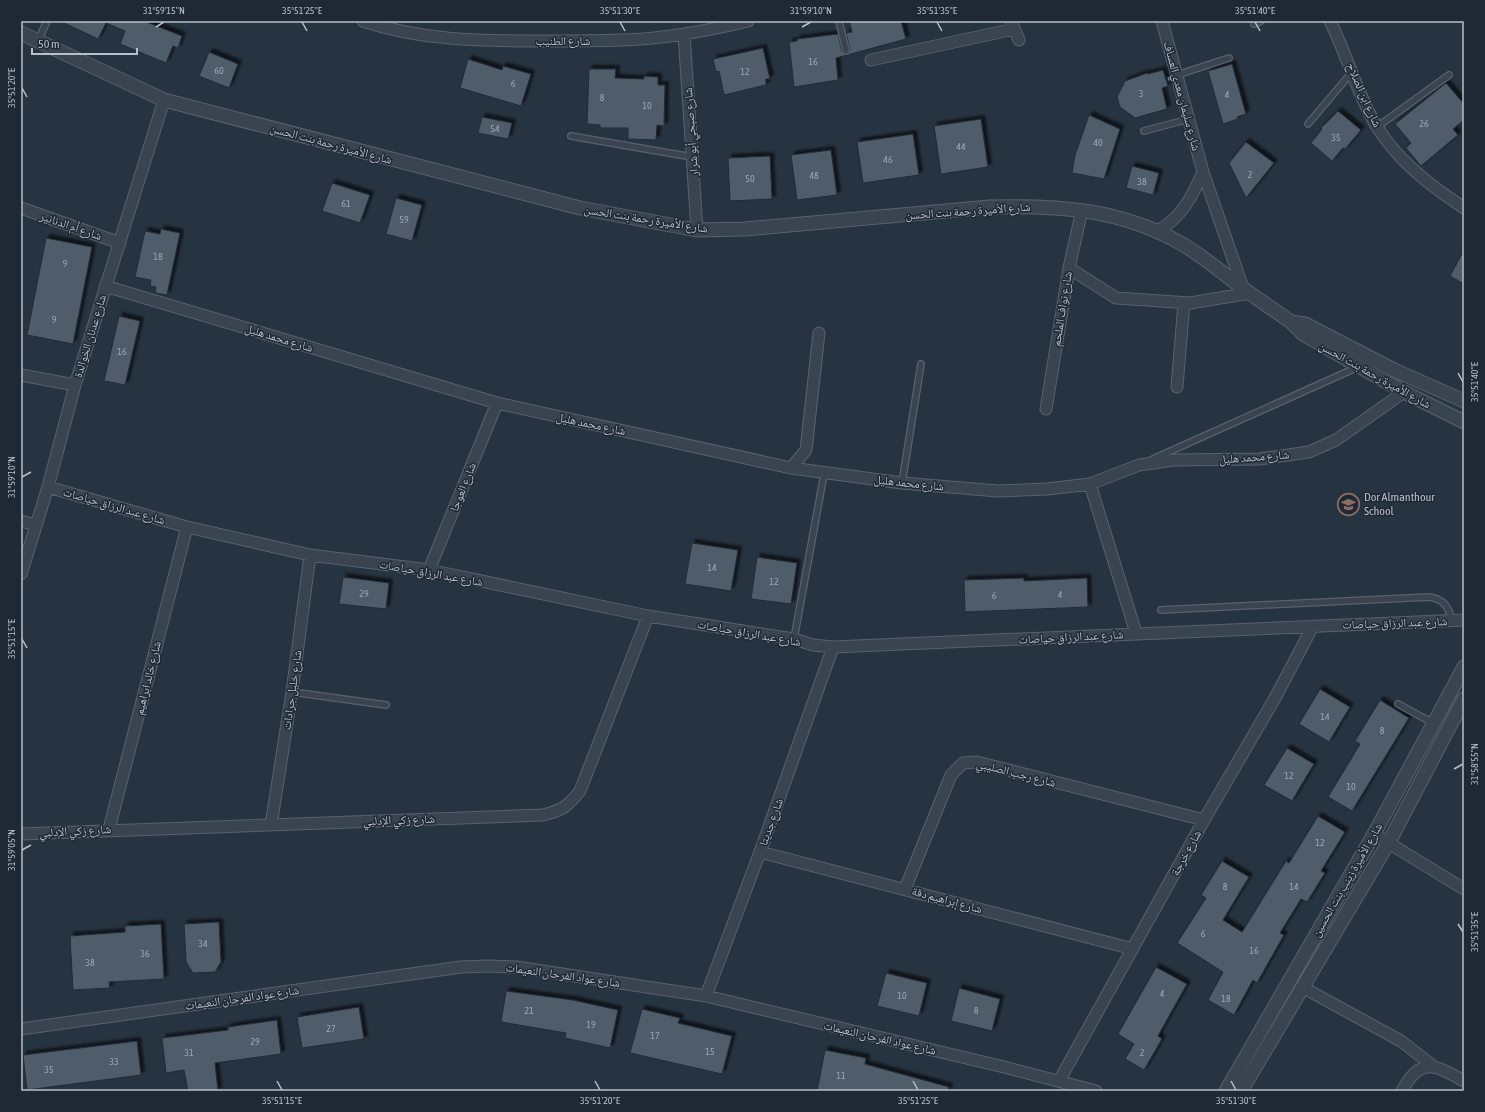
<svg xmlns="http://www.w3.org/2000/svg" width="1485" height="1112" viewBox="0 0 1485 1112" font-family="'Asap Condensed','Noto Naskh Arabic',sans-serif">
	<style>
		.building { fill: #4f5c6b; stroke: #212b37; filter: url(#shadow) }
		.lines { fill: none; stroke-linecap: round; stroke-linejoin: round }
		.service-casing { stroke: #58626d; stroke-width: 8 }
		.minor-casing { stroke: #58626d; stroke-width: 13 }
		.tertiary-casing { stroke: #58626d; stroke-width: 15 }
		.service { stroke: #3a4450; stroke-width: 5.5 }
		.minor { stroke: #3a4450; stroke-width: 11 }
		.tertiary { stroke: #3a4450; stroke-width: 13 }
		.ticks { fill: none; stroke: #b7bfca; stroke-width: 1.5 }
		.labels { text-anchor: middle; dominant-baseline: central; stroke-width: 3; stroke-linejoin: round; paint-order: stroke }
		.number-label { font-size: 10px; fill: #9da6b2 }
		.street-label { font-size: 12px; fill: #b7bfca; stroke: #1f2935 }
		.poi-label { font-size: 12px; fill: #b7bfca; stroke: #1f2935; text-anchor: start }
		.neatline { fill: none; stroke: #b7bfca; stroke-width: 1.5 }
		.ticks-label { font-size: 10px; text-anchor: middle; fill: #b7bfca }
	</style>
	<defs>
		<filter id="shadow"><feDropShadow dx="3.5" dy="-3.5" stdDeviation="1" flood-color="#0009"/></filter>
	</defs>
	<rect width="100%" height="100%" fill="#263340"/>
	<path class="building" d="M60,21h84l38,15 -4,12 -5,-2 -7,17 -46,-19 5,-13 -19,-8 -8,16z
		M849,21h52l5,18 -70,19 2,22 -44,7 -5,-45 8,-1v-2l41,-5 4,18 5,3 3,-5 -4,-17 6,-1z
		M763,48l7,31h-4v6l-42,10 -5,-24 -3,1 -3,-13z
		M209,52l29,12 -9,24 -30,-12z
		M468,59l34,11 1,-4 28,8 -10,32 -61,-18z
		M1232,64l14,50 -9,3 1,2 -15,5 -15,-53z
		M589,69h27l-1,9 29,1v-3l14,1v8h7l-1,41 -7,-1 -1,15 -28,-1v-11h-28v-3l-13,-1z
		M1163,70l5,16 -6,2 5,21 -32,9 -15,-11 -3,-10 8,-16 22,-8 1,1z
		M1446,83l18,21v16l-11,9 5,6 -37,31 -15,-18 5,-5 -16,-19z
		M1338,111l23,19 -16,19 -2,-1 -11,13 -21,-18 11,-14 -1,-1z
		M1089,115l31,14 -16,50 -32,-6 3,-18z
		M482,117l30,6 -4,16 -30,-6z
		M981,119l7,48 -47,7 -7,-48z
		M913,134l6,41 -56,8 -6,-41z
		M1246,142l28,21 -28,35 -17,-35z
		M831,150l6,45 -40,5 -6,-45z
		M770,156l2,43 -42,2 -2,-43z
		M1132,166l27,7 -6,22 -27,-7z
		M332,183l38,12 -10,28 -38,-12z
		M396,198l26,7 -10,36 -26,-7z
		M161,229l19,4 -13,62 -12,-2 1,-6 -6,-1 1,-6 -16,-3 10,-46 15,3z
		M46,238l46,9 -19,97 -46,-9z
		M1464,250v34l-14,-8z
		M119,316l21,5 -15,64 -21,-4z
		M692,543l46,7 -7,41 -46,-7z
		M757,557l40,6 -6,41 -40,-5z
		M343,577l46,6 -3,26 -47,-5z
		M1024,578v3l63,-3 1,29 -123,5 -1,-32z
		M1320,689l30,18 -21,35 -30,-18z
		M1380,700l29,18 -57,93 -24,-14 32,-53 -5,-3z
		M1287,748l27,16 -22,37 -28,-16z
		M1318,816l27,16 -24,39 4,2 -18,29 -6,-3 -21,34 4,2 -27,48 -4,-3 -19,35 -26,-15 15,-28 -46,-29 29,-45 -5,-3 21,-34 27,16 -26,43 19,12 44,-71 3,2z
		M219,922l2,40 -6,10 -22,1 -7,-11 -2,-38z
		M161,924l3,55 -55,3 1,6 -37,2 -3,-54 55,-4v-6z
		M1156,967l31,17 -29,52 4,3 -18,31 -19,-11 9,-15 -16,-10z
		M886,973l41,10 -8,33 -42,-10z
		M959,988l41,11 -8,32 -41,-10z
		M506,991l67,9 45,10 -8,38 -45,-10 1,-5 -65,-11z
		M359,1007l5,32 -62,9 -5,-31z
		M642,1009l38,9 -2,5 54,13 -10,38 -92,-21z
		M277,1020l4,34 -66,9 3,28h-30l-4,-21 -18,3 -4,-35 66,-8v-3z
		M137,1041l4,34 -114,15 -4,-35z
		M825,1050l41,8 -1,6 84,23 -1,4h-131z"/>
	<g class="lines">
		<defs>
			<path id="service" d="M839,21l7,30
				M1254,24l7,-3
				M38,41l9,-20
				M1177,75l52,-17
				M1308,124l44,-52
				M1377,127l72,-52
				M1144,131l45,-12
				M571,136l121,21
				M1153,459l205,-92
				M902,483l19,-119
				M1161,610l267,-13c16,2 20,9 24,23
				M794,639l30,-165
				M292,692l94,13
				M1398,704l35,19"/>
			<path id="minor" d="M363,21c56,19 116,20 174,20 29,0 57,0 85,-1 43,-1 85,-9 126,-19
				M1011,21l8,19
				M1162,21l41,151 40,116
				M1330,21c17,34 27,73 47,106 22,35 54,59 87,81
				M684,34l13,196
				M871,60l143,-31
				M21,208l99,35
				M1157,231c24,-12 36,-36 46,-59
				M1069,268l47,30 74,5 60,-10
				M105,286l392,117 294,65 111,15 96,8 49,-2 43,-5 49,-19 35,-5 85,-1 50,-7 27,-12 68,-48
				M21,375l54,10
				M1177,387l7,-84
				M1046,409l23,-141 13,-58
				M791,468l15,-18 13,-117
				M1090,484l46,149
				M48,487l139,40 123,28 119,15 219,46 146,23 19,6 20,2 631,-27
				M21,521l15,4
				M429,570l68,-167
				M21,574l27,-87 27,-102 89,-285
				M271,825l21,-133 18,-137
				M109,829l78,-302
				M21,834l522,-19c20,-5 25,-9 37,-24l68,-175
				M1374,834l90,55
				M760,852l373,97
				M905,889l46,-114 12,-12 14,-1 227,58
				M1302,987l99,54 32,25
				M706,996l54,-144 73,-205
				M21,1029l440,-62 27,-1 28,1 190,29 298,71 92,24
				M1059,1081l145,-261 71,-122 38,-72
				M1402,1091c18,-35 33,-26 62,-10"/>
			<path id="tertiary" d="M21,33l143,67 416,108 117,22 48,-1 245,-22c69,-2 131,2 192,37 19,11 37,26 54,39 18,14 37,26 55,39l12,12 101,58 60,30
				M1291,322l14,2 89,46 70,31
				M1226,1091l148,-257 90,-167
				M1241,1091l148,-249 75,-143"/>
		</defs>
		<use href="#service" class="service-casing"/>
		<use href="#minor" class="minor-casing"/>
		<use href="#tertiary" class="tertiary-casing"/>
		<use href="#service" class="service"/>
		<use href="#minor" class="minor"/>
		<use href="#tertiary" class="tertiary"/>
	</g>
	<path class="ticks" d="M302,22l5,9M620,22l5,9M937,22l5,9M1255,22l5,9M156,27l8,-5M802,27l9,-5M22,88l5,9M1458,373l5,9M22,477l9,-5M22,639l5,9M1454,769l9,-5M22,850l9,-5M1458,924l5,8M277,1081l5,9M595,1081l5,9M913,1081l5,9M1231,1081l5,9"/>
	<defs>
		<symbol id="school-ring" viewBox="-11 -11 22 22"><circle r="9.5" fill="#1f2935" stroke="#8d6e63" stroke-width="1.5"/><path d="M0-5L7-2L0 1L-7-2ZM-4 1L0 2.5L4 1V4Q0 6-4 4Z" fill="#8d6e63"/></symbol>
	</defs>
	<g fill-rule="evenodd">
		<use href="#school-ring" x="1336" y="492" width="25" height="25"/>
	</g>
	<g class="labels">
		<g class="number-label">
			<text x="813" y="61">16</text>
			<text x="219" y="70">60</text>
			<text x="745" y="71">12</text>
			<text x="513" y="83">6</text>
			<text x="1141" y="93">3</text>
			<text x="1227" y="94">4</text>
			<text x="602" y="97">8</text>
			<text x="647" y="105">10</text>
			<text x="1424" y="123">26</text>
			<text x="495" y="128">54</text>
			<text x="1336" y="137">35</text>
			<text x="1098" y="142">40</text>
			<text x="961" y="146">44</text>
			<text x="888" y="159">46</text>
			<text x="1250" y="174">2</text>
			<text x="814" y="175">48</text>
			<text x="750" y="178">50</text>
			<text x="1142" y="181">38</text>
			<text x="346" y="203">61</text>
			<text x="404" y="219">59</text>
			<text x="158" y="256">18</text>
			<text x="65" y="263">9</text>
			<text x="54" y="319">9</text>
			<text x="122" y="351">16</text>
			<text x="712" y="567">14</text>
			<text x="774" y="581">12</text>
			<text x="364" y="593">29</text>
			<text x="1060" y="594">4</text>
			<text x="994" y="595">6</text>
			<text x="1325" y="716">14</text>
			<text x="1382" y="730">8</text>
			<text x="1289" y="775">12</text>
			<text x="1351" y="786">10</text>
			<text x="1320" y="842">12</text>
			<text x="1225" y="886">8</text>
			<text x="1294" y="886">14</text>
			<text x="1203" y="933">6</text>
			<text x="203" y="943">34</text>
			<text x="1254" y="950">16</text>
			<text x="145" y="953">36</text>
			<text x="90" y="962">38</text>
			<text x="1162" y="993">4</text>
			<text x="902" y="995">10</text>
			<text x="1226" y="998">18</text>
			<text x="529" y="1010">21</text>
			<text x="976" y="1010">8</text>
			<text x="591" y="1024">19</text>
			<text x="331" y="1028">27</text>
			<text x="655" y="1035">17</text>
			<text x="255" y="1041">29</text>
			<text x="710" y="1051">15</text>
			<text x="189" y="1052">31</text>
			<text x="1142" y="1052">2</text>
			<text x="114" y="1061">33</text>
			<text x="49" y="1069">35</text>
			<text x="841" y="1075">11</text>
		</g>
		<g class="street-label">
			<text x="563" y="41">شارع الطنيب</text>
			<text transform="translate(1364 95) rotate(66)">شارع ابن الصلاح</text>
			<text transform="translate(1182 96) rotate(75)">شارع سليمان معدي العساف</text>
			<text transform="translate(691 132) rotate(-94)">شارع صبحي أبو شرار</text>
			<text transform="translate(331 144) rotate(15)">شارع الأميرة رحمة بنت الحسن</text>
			<text transform="translate(968 211) rotate(-4)">شارع الأميرة رحمة بنت الحسن</text>
			<text transform="translate(646 219) rotate(9)">شارع الأميرة رحمة بنت الحسن</text>
			<text transform="translate(71 226) rotate(19)">شارع أم الدنانير</text>
			<text transform="translate(1062 309) rotate(-81)">شارع نواف الملحم</text>
			<text transform="translate(90 336) rotate(-73)">شارع عدنان الخوالدة</text>
			<text transform="translate(279 338) rotate(17)">شارع محمد هليل</text>
			<text transform="translate(1375 375) rotate(29)">شارع الأميرة رحمة بنت الحسن</text>
			<text transform="translate(591 424) rotate(12)">شارع محمد هليل</text>
			<text transform="translate(1254 457) rotate(-4)">شارع محمد هليل</text>
			<text transform="translate(909 483) rotate(6)">شارع محمد هليل</text>
			<text transform="translate(463 487) rotate(-68)">شارع العوجا</text>
			<text transform="translate(114 506) rotate(16)">شارع عبد الرزاق حياصات</text>
			<text transform="translate(431 573) rotate(10)">شارع عبد الرزاق حياصات</text>
			<text transform="translate(1395 623) rotate(-2)">شارع عبد الرزاق حياصات</text>
			<text transform="translate(749 633) rotate(10)">شارع عبد الرزاق حياصات</text>
			<text transform="translate(1071 637) rotate(-3)">شارع عبد الرزاق حياصات</text>
			<text transform="translate(148 678) rotate(-76)">شارع خالد ابراهيم</text>
			<text transform="translate(292 690) rotate(-82)">شارع خليل جرادات</text>
			<text transform="translate(1016 773) rotate(14)">شارع رجب الصليبي</text>
			<text transform="translate(399 820) rotate(-2)">شارع زكي الإدلبي</text>
			<text transform="translate(771 822) rotate(-70)">شارع جديتا</text>
			<text transform="translate(75 831) rotate(-3)">شارع زكي الإدلبي</text>
			<text transform="translate(1186 853) rotate(-61)">شارع خرجة</text>
			<text transform="translate(1347 880) rotate(-60)">شارع الأميرة زينب بنت الحسين</text>
			<text transform="translate(947 900) rotate(15)">شارع إبراهيم دقة</text>
			<text transform="translate(563 975) rotate(8)">شارع عواد الفرحان النعيمات</text>
			<text transform="translate(242 998) rotate(-8)">شارع عواد الفرحان النعيمات</text>
			<text transform="translate(880 1038) rotate(13)">شارع عواد الفرحان النعيمات</text>
		</g>
		<g class="poi-label">
			<text x="1364" y="497">Dor Almanthour<tspan x="1364" dy="14">School</tspan></text>
		</g>
	</g>
	<rect width="1485" height="1112" fill="none" stroke="#1f2935" stroke-width="44"/>
	<path d="M32 48v6h105v-6" fill="none" stroke="#b7bfca" stroke-width="2"/>
	<text x="38" y="48" font-size="12" fill="#b7bfca" stroke="#1f2935" stroke-width="3" paint-order="stroke">50 m</text>
	<rect x="22" y="22" width="1441" height="1068" class="neatline"/>
	<g class="ticks-label">
		<text x="164" y="14">31°59'15"N</text>
		<text x="302" y="14">35°51'25"E</text>
		<text x="620" y="14">35°51'30"E</text>
		<text x="811" y="14">31°59'10"N</text>
		<text x="937" y="14">35°51'35"E</text>
		<text x="1255" y="14">35°51'40"E</text>
		<text transform="translate(11 88) rotate(-90)" y="4">35°51'20"E</text>
		<text transform="translate(1474 382) rotate(-90)" y="4">35°51'40"E</text>
		<text transform="translate(11 477) rotate(-90)" y="4">31°59'10"N</text>
		<text transform="translate(11 639) rotate(-90)" y="4">35°51'15"E</text>
		<text transform="translate(1474 764) rotate(-90)" y="4">31°58'55"N</text>
		<text transform="translate(11 850) rotate(-90)" y="4">31°59'05"N</text>
		<text transform="translate(1474 932) rotate(-90)" y="4">35°51'35"E</text>
		<text x="282" y="1104">35°51'15"E</text>
		<text x="600" y="1104">35°51'20"E</text>
		<text x="918" y="1104">35°51'25"E</text>
		<text x="1236" y="1104">35°51'30"E</text>
	</g>
</svg>
